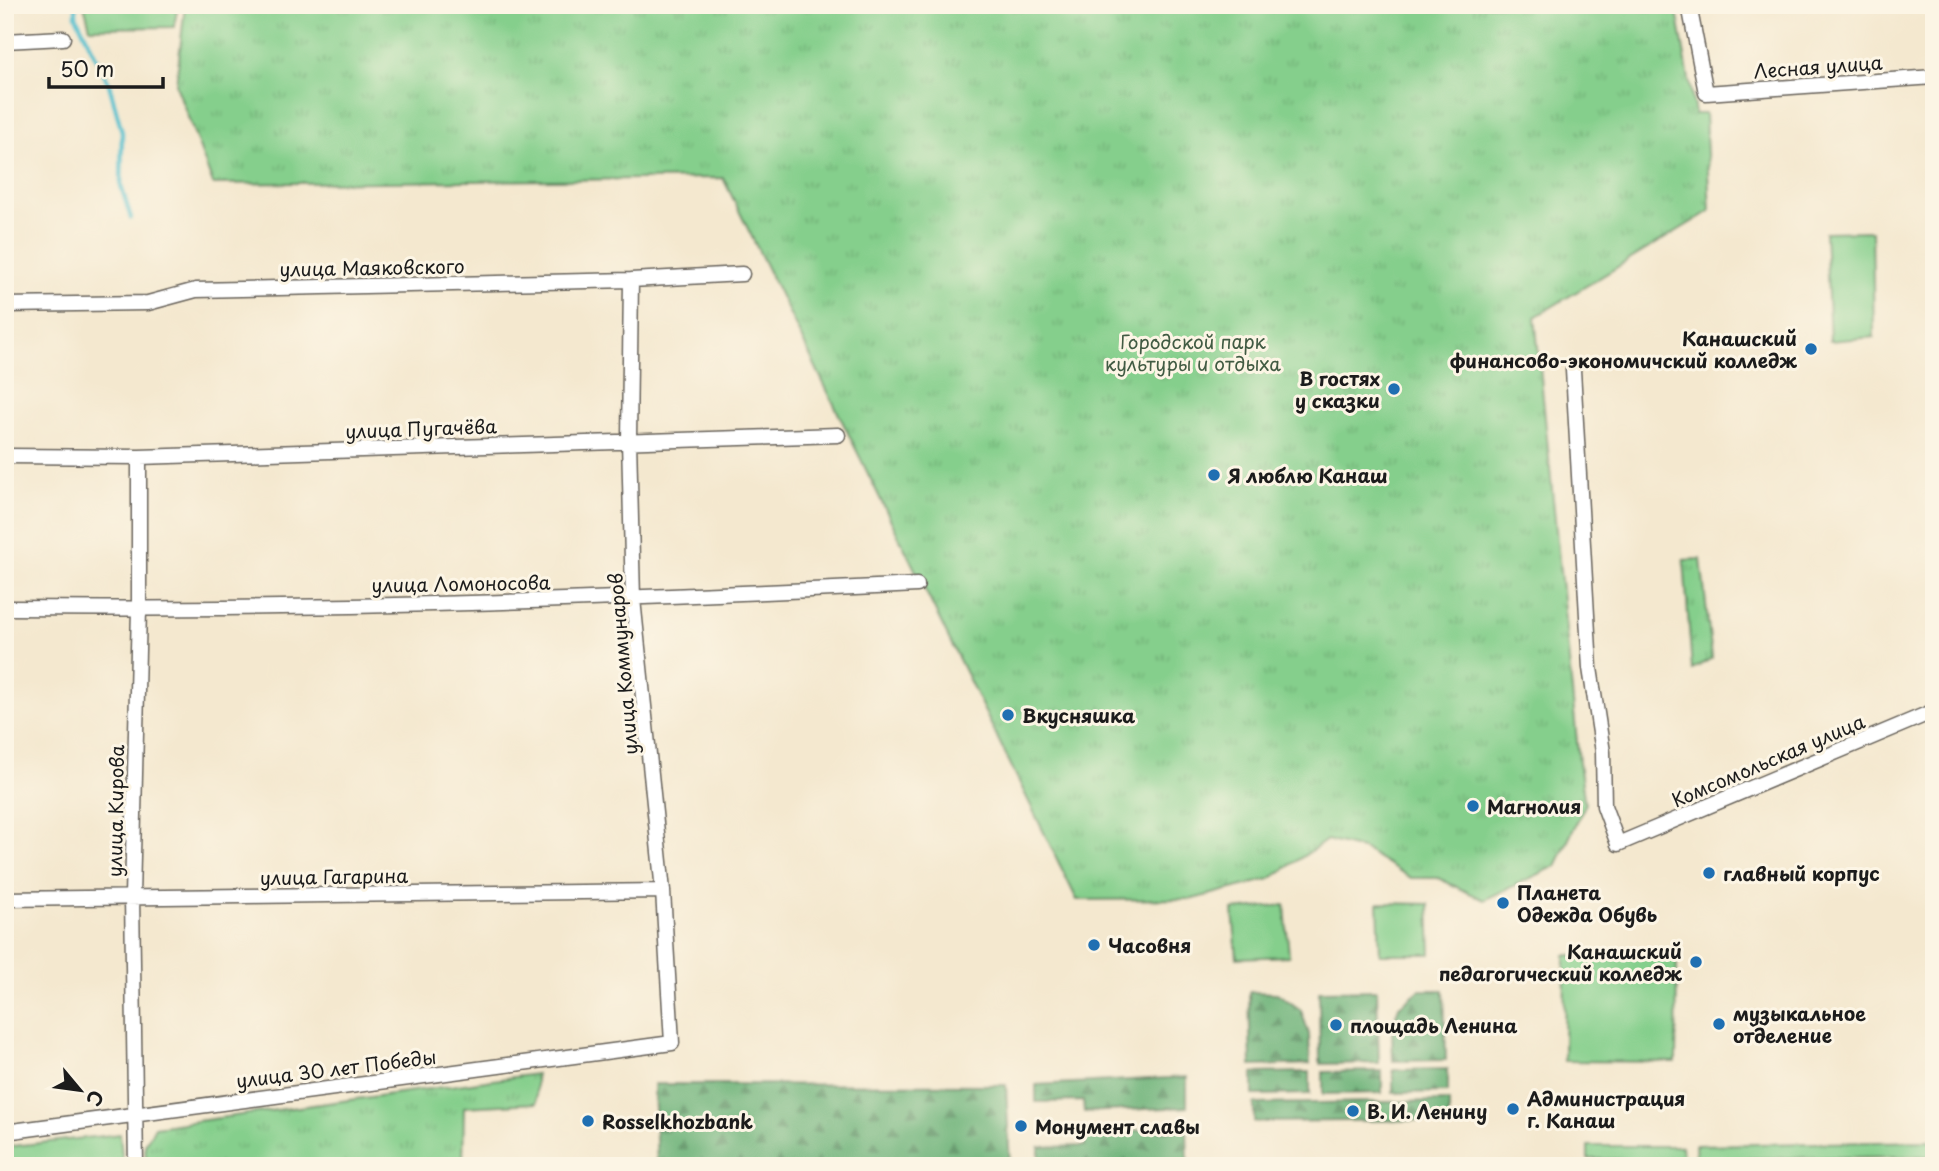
<svg xmlns="http://www.w3.org/2000/svg" width="1939" height="1171" viewBox="0 0 1939 1171" font-family="'Playpen Sans',sans-serif">
	<style>
		.grass { fill: #85cf8c; stroke: #507654; stroke-width: 2 }
		.forest { fill: url(#forest-firs); stroke: #44674a; stroke-width: 2 }
		.park { fill: url(#park-tufts); stroke: #507654; stroke-width: 2 }
		.lines { fill: none; stroke-linecap: round; stroke-linejoin: round }
		.stream { stroke: #53bfce; stroke-width: 4.5 }
		.minor-casing { stroke: #68635b; stroke-width: 17 }
		.minor { stroke: #fff; stroke-width: 14 }
		.poi-dot { fill: #1f6fb2; stroke: #fcf5e5; stroke-width: 2.5 }
		.labels { text-anchor: middle; dominant-baseline: central; stroke-width: 6; stroke-linejoin: round; paint-order: stroke }
		.street-label { font-size: 19px; fill: #1c1c1c; stroke: #fcf5e5 }
		.poi-label { font-size: 19px; font-weight: bold; fill: #1c1c1c; stroke: #fcf5e5; text-anchor: start }
		.park-label { font-size: 19px; fill: #415b43; stroke: #fcf5e5 }
	</style>
	<defs>
		<pattern id="forest-firs" width="22" height="20" patternUnits="userSpaceOnUse" patternTransform="scale(1.75)"><rect width="22" height="20" fill="#6cb278"/><path d="M5 1l3.5 6h-7zM16 11l3.5 6h-7z" fill="#589062"/></pattern>
		<pattern id="park-tufts" width="24" height="20" patternUnits="userSpaceOnUse" patternTransform="scale(1.75)"><rect width="24" height="20" fill="#85cf8c"/><path d="M3 7l-1-3M5 7V3M7 7l1-3M15 17l-1-3M17 17v-4M19 17l1-3" fill="none" stroke="#72b178"/></pattern>
	</defs>
	<rect width="100%" height="100%" fill="#fcf5e5"/>
	<filter id="ink" filterUnits="userSpaceOnUse"><feTurbulence type="fractalNoise" baseFrequency=".0143" numOctaves="2"/><feDisplacementMap in="SourceGraphic" scale="14" xChannelSelector="R" yChannelSelector="G"/><feConvolveMatrix kernelMatrix="1 2 1 2 8 2 1 2 1" color-interpolation-filters="sRGB"/></filter>
	<filter id="wash" filterUnits="userSpaceOnUse"><feTurbulence type="fractalNoise" baseFrequency=".00686" numOctaves="4" result="noise"/><feDisplacementMap in="SourceGraphic" scale="28" xChannelSelector="R" yChannelSelector="G"/><feGaussianBlur stdDeviation="1.57" result="paint"/><feColorMatrix in="noise" values="0 0 0 0 0 0 0 0 0 0 0 0 0 0 0 0 0 1.4 0 .05"/><feComposite in="paint" operator="in"/></filter>
	<g filter="url(#wash)">
		<rect width="100%" height="100%" fill="#f4e8cf"/>
		<path class="grass" d="M84,5h94l-4,22 -84,1z
			M1872,231l2,106 -44,4 -5,-109z
			M1378,903l51,1 2,50h-51z
			M1285,905l4,51 -52,2 -4,-48z
			M1565,955l112,1 -1,106 -112,-1z
			M120,1134l3,32h-118v-19z
			M1934,1141v15l-238,3 -1,-14z
			M1588,1146h94l1,13h-95z"/>
		<path class="forest" d="M1377,990l2,73 -59,1 -1,-73z
			M1420,990h24l2,70 -53,1 -1,-33 7,-22z
			M1249,992l28,1 24,17 8,24 1,30 -59,2z
			M1448,1069v23l-55,1v-23z
			M1382,1071v22l-59,1v-22z
			M1310,1072v22l-57,1v-22z
			M1187,1077v30l-103,5 -1,-11 -47,1v-17z
			M654,1084l352,1 4,81h-353z
			M1449,1101v19l-195,2v-18z
			M1187,1129l1,37h-149v-19l46,-1v-14z"/>
		<path class="park" d="M185,5h1491l19,109h10l5,97 -175,106 44,445 6,43 -29,61 -72,34 -46,-22h-27l-46,-28 -38,-10 -57,39 -77,20 -116,1 -354,-722 -510,6 -37,-99z
			M1701,559l11,99 -20,12 -8,-110z
			M536,1074v29l-72,4 -1,59h-317l-1,-22 10,-17z"/>
		<g class="lines">
			<path class="stream" d="M76,5v11l33,68 13,48 -1,54 10,32"/>
		</g>
	</g>
	<g filter="url(#ink)">
		<g class="lines">
			<defs>
				<path id="minor" d="M1689,5l17,88 228,-16
					M5,41l58,-3
					M5,305l143,-2 48,-13 435,-10 111,-6
					M1573,370l17,298 13,84 1,54 14,38 316,-133
					M5,456l134,1 699,-22
					M5,608c304,3 608,-8 912,-23
					M5,899l658,-8
					M5,1132l667,-89 -9,-152 -30,-292 -4,-159 2,-160
					M136,1166l-4,-269 7,-288v-152"/>
			</defs>
			<use href="#minor" class="minor-casing"/>
			<use href="#minor" class="minor"/>
		</g>
	</g>
	<g class="poi-dot">
		<circle cx="1811" cy="349" r="7"/>
		<circle cx="1394" cy="389" r="7"/>
		<circle cx="1214" cy="475" r="7"/>
		<circle cx="1008" cy="715" r="7"/>
		<circle cx="1473" cy="806" r="7"/>
		<circle cx="1709" cy="873" r="7"/>
		<circle cx="1503" cy="903" r="7"/>
		<circle cx="1094" cy="945" r="7"/>
		<circle cx="1696" cy="962" r="7"/>
		<circle cx="1719" cy="1024" r="7"/>
		<circle cx="1336" cy="1025" r="7"/>
		<circle cx="1513" cy="1109" r="7"/>
		<circle cx="1353" cy="1111" r="7"/>
		<circle cx="588" cy="1121" r="7"/>
		<circle cx="1021" cy="1126" r="7"/>
	</g>
	<g class="labels">
		<g class="street-label">
			<text transform="translate(1818 66) rotate(-4)">Лесная улица</text>
			<text transform="translate(372 267) rotate(-1)">улица Маяковского</text>
			<text transform="translate(421 428) rotate(-2)">улица Пугачёва</text>
			<text transform="translate(461 583) rotate(-1)">улица Ломоносова</text>
			<text transform="translate(622 664) rotate(-95)">улица Коммунаров</text>
			<text transform="translate(1768 760) rotate(-23)">Комсомольская улица</text>
			<text transform="translate(115 811) rotate(-89)">улица Кирова</text>
			<text transform="translate(334 876) rotate(-1)">улица Гагарина</text>
			<text transform="translate(336 1068) rotate(-7)">улица 30 лет Победы</text>
		</g>
		<g class="poi-label">
			<text x="1797" y="338" text-anchor="end">Канашский<tspan x="1797" dy="22">финансово-экономичский колледж</tspan></text>
			<text x="1380" y="378" text-anchor="end">В гостях<tspan x="1380" dy="22">у сказки</tspan></text>
			<text x="1228" y="475">Я люблю Канаш</text>
			<text x="1022" y="715">Вкусняшка</text>
			<text x="1487" y="806">Магнолия</text>
			<text x="1723" y="873">главный корпус</text>
			<text x="1517" y="892">Планета<tspan x="1517" dy="22">Одежда Обувь</tspan></text>
			<text x="1108" y="945">Часовня</text>
			<text x="1682" y="951" text-anchor="end">Канашский<tspan x="1682" dy="22">педагогический колледж</tspan></text>
			<text x="1733" y="1013">музыкальное<tspan x="1733" dy="22">отделение</tspan></text>
			<text x="1350" y="1025">площадь Ленина</text>
			<text x="1527" y="1098">Администрация<tspan x="1527" dy="22">г. Канаш</tspan></text>
			<text x="1367" y="1111">В. И. Ленину</text>
			<text x="602" y="1121">Rosselkhozbank</text>
			<text x="1035" y="1126">Монумент славы</text>
		</g>
		<g class="park-label">
			<text x="1193" y="341">Городской парк<tspan x="1193" dy="22">культуры и отдыха</tspan></text>
		</g>
	</g>
	<rect width="1939" height="1171" fill="none" stroke="#fcf5e5" stroke-width="28"/>
	<g transform="translate(80 1090) rotate(119)" stroke="#fcf5e5" stroke-width="5" paint-order="stroke">
	<path d="M0-5L12 26L0 18L-12 26Z" fill="#1c1c1c"/>
	<text y="-10" font-size="19" font-weight="bold" text-anchor="middle" fill="#1c1c1c">С</text>
	</g>
	<path d="M49 77v10h114v-10" fill="none" stroke="#1c1c1c" stroke-width="3.5"/>
	<text x="60" y="77" font-size="21" fill="#1c1c1c" stroke="#fcf5e5" stroke-width="5" paint-order="stroke">50 m</text>
</svg>
